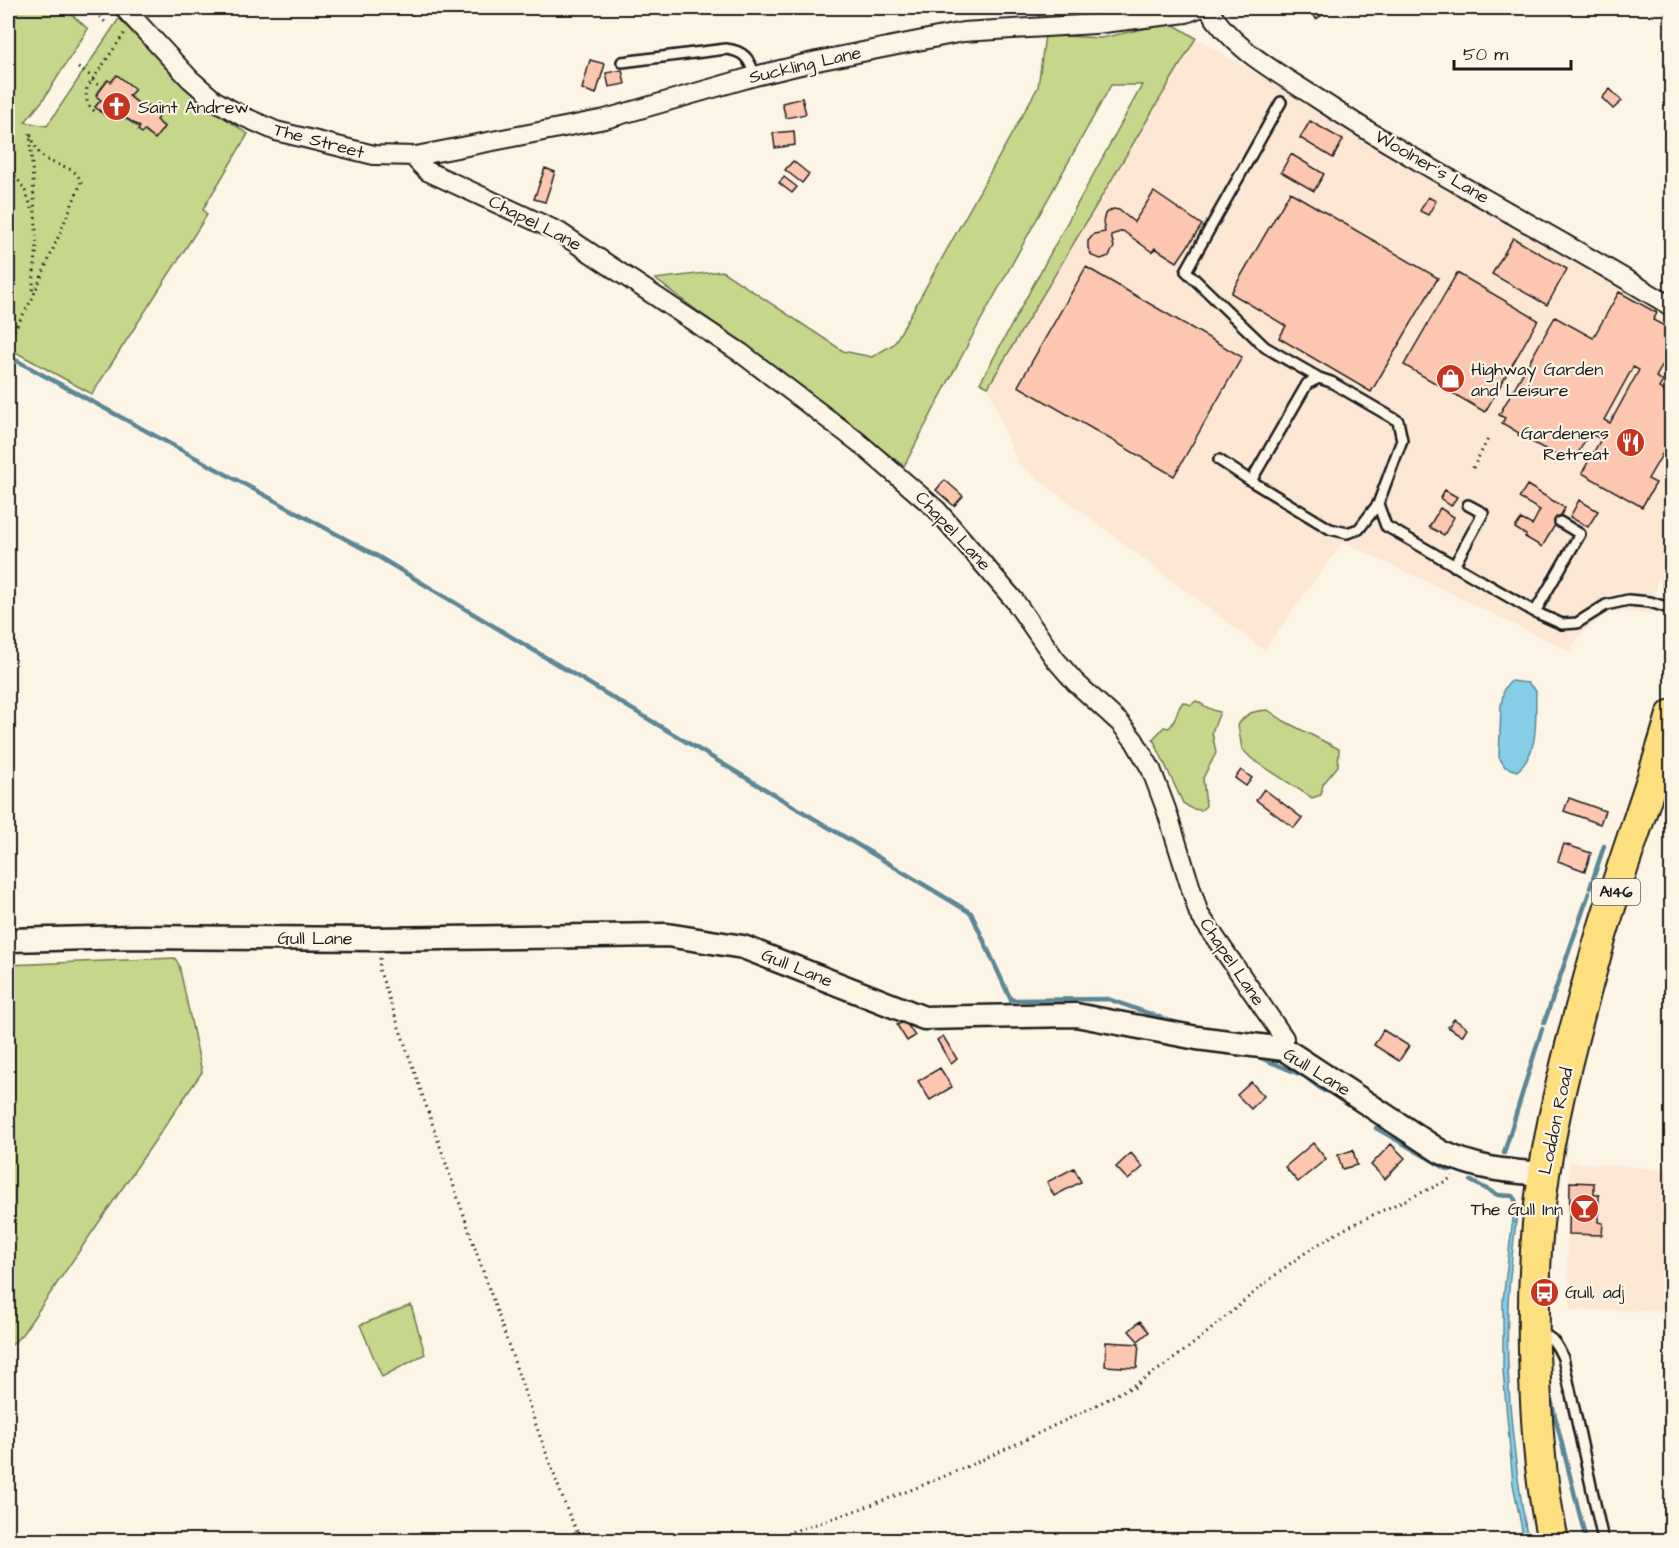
<svg xmlns="http://www.w3.org/2000/svg" width="1679" height="1548" viewBox="0 0 1679 1548" font-family="'Architects Daughter',sans-serif">
	<style>
		.built { fill: #fce7d5 }
		.green { fill: #c6d68a; stroke: #717953; stroke-width: 1.5; fill-rule: evenodd }
		.water { fill: #86cee7; stroke: #5c8796; stroke-width: 1.5 }
		.lines { fill: none; stroke-linecap: round; stroke-linejoin: round }
		.stream { stroke: #5c8796; stroke-width: 4.5 }
		.building { fill: #fdc6b0; stroke: #1c1c1c; stroke-width: 1.5; fill-rule: evenodd }
		.service-casing { stroke: #1c1c1c; stroke-width: 14 }
		.minor-casing { stroke: #1c1c1c; stroke-width: 22 }
		.tertiary-casing { stroke: #1c1c1c; stroke-width: 27 }
		.trunk-casing { stroke: #1c1c1c; stroke-width: 34 }
		.path { stroke: #1c1c1c; stroke-width: 3; stroke-dasharray: 1.5 4.5; stroke-linecap: butt }
		.service { stroke: #fcf5e5; stroke-width: 9 }
		.minor { stroke: #fcf5e5; stroke-width: 18 }
		.tertiary { stroke: #fcf5e5; stroke-width: 22 }
		.trunk { stroke: #fedf80; stroke-width: 30 }
		.labels { text-anchor: middle; dominant-baseline: central; stroke-width: 4.5; stroke-linejoin: round; paint-order: stroke }
		.shield { fill: #fcf5e5; stroke: #5f5d58; stroke-width: 1.5 }
		.shield-label { font-size: 16px; font-weight: bold; fill: #1c1c1c }
		.street-label { font-size: 18px; fill: #1c1c1c; stroke: #fcf5e5 }
		.poi-label { font-size: 18px; fill: #1c1c1c; stroke: #fcf5e5; text-anchor: start }
	</style>
	<rect width="100%" height="100%" fill="#fcf5e5"/>
	<filter id="ink" filterUnits="userSpaceOnUse"><feTurbulence type="fractalNoise" baseFrequency=".0167" numOctaves="2"/><feDisplacementMap in="SourceGraphic" scale="12" xChannelSelector="R" yChannelSelector="G"/><feConvolveMatrix kernelMatrix="1 2 1 2 8 2 1 2 1" color-interpolation-filters="sRGB"/></filter>
	<g filter="url(#ink)">
		<path class="built" d="M1196,38l475,281v264l-14,-3 -6,34 -39,-3 -29,21 -13,19 -227,-109 -79,108 -247,-187 -29,-76z
			M1570,1162l101,8v141l-101,-1 -4,-77z"/>
		<path class="green" d="M8,8h56l24,21 -45,71 -18,22 22,4 73,-109 8,11 74,75 46,31 -45,75 4,6 -115,179 -84,-46zM117,75l18,14 -6,7 11,8 -2,3 26,19 -9,13 -45,-31 -6,7 -8,-8 5,-7 -5,-5 11,-15 4,2z
			M1033,8h97l-90,10z
			M1171,23l25,15 -208,349 -8,-4 162,-298h-31l-135,244 -72,137 -249,-187 67,-8 121,80 29,6 22,-13 144,-257 7,-52 56,3z
			M1196,701c8,4 15,10 24,11l-8,20 4,21 -13,25 3,28 -5,4 -9,-1 -9,-6 -30,-64 11,-12 5,1c8,-7 6,-17 14,-26l8,3z
			M1268,710l16,11 55,28 -1,17 -15,18 -2,11 -9,3 -60,-39 -10,-10 -4,-24c9,-13 15,-14 30,-15z
			M175,958l4,7 23,107 -179,261 -15,16v-384z
			M411,1305l14,49 -43,23 -22,-52z"/>
		<path class="water" d="M1511,681l17,2 8,8c-1,27 4,62 -19,80l-12,-4 -6,-10 2,-51 3,-17z
			M1515,1202h3c-3,34 -9,70 -10,105 -3,78 6,157 20,233h-4l-11,-56 -10,-113v-71z"/>
		<g class="lines">
			<path class="stream" d="M8,356l369,200 594,357 40,87 97,-1 74,26
				M1664,585l8,-54
				M1590,888l14,-42
				M1544,1023l45,-130
				M1256,1056l48,20 20,15
				M1376,1128l73,42
				M1504,1153l38,-124
				M1471,1181l27,14 15,1 3,6v5
				M1550,1396l36,144"/>
		</g>
		<path class="building" d="M1309,8h25l-18,11z
			M590,60l15,4 -9,30 -14,-5z
			M622,70l3,14 -16,3 -3,-14z
			M117,75l18,14 -6,7 11,9 -2,2 5,3 4,-5 13,10 -4,5 8,7 -9,12 -11,-9 -2,3 -4,-3 2,-3 -30,-19 -5,7 -10,-8 6,-7 -5,-4 12,-16 3,2z
			M1610,89l12,12 -9,8 -11,-11z
			M802,98l4,16 -20,4 -4,-15z
			M1310,121l33,19 -10,18 -33,-20z
			M794,131l1,14 -20,3 -2,-15z
			M1291,154l33,20 -10,17 -33,-19z
			M793,161l16,13 -7,9 -17,-13z
			M545,168l10,4 -10,30 -11,-3z
			M784,177l13,10 -5,6 -13,-10z
			M1154,192l48,33 -25,37 -22,-14 -3,4 -29,-21 -12,4 3,12 -5,9 -8,3 -9,-3 -4,-8v-7l6,-7 11,-2 -2,-10 2,-8 8,-5 6,1 15,12z
			M1290,192l148,86 -67,114 -92,-54 7,-12 -55,-33z
			M1428,197l8,4 -8,14 -8,-4z
			M1513,238l54,31 -20,36 -55,-31z
			M1086,267l156,90 -68,119 -156,-90z
			M1457,273l81,47 -53,92 -81,-47z
			M1619,292l38,21 -4,7 19,10v32l-6,-3 -10,18 7,4 -4,7 13,7v22l-5,7 5,3v10l-24,42 8,4 -14,24 -60,-34 19,-34 -12,-6 -13,24 -6,-4 -4,7 -48,-25 1,-2 -17,-10 3,-5 -6,-3 56,-98 38,21zM1633,367l6,3 -29,53 -6,-3z
			M945,480l18,16 -9,10 -18,-16z
			M1527,485l38,23 -23,39 -17,-10 1,-2 -11,-7 6,-9 11,6 8,-15 -21,-12z
			M1445,490l12,7 -6,9 -11,-8z
			M1579,500l19,11 -10,16 -18,-10z
			M1440,508l14,9 -10,18 -15,-8z
			M1241,770l11,8 -6,8 -11,-8z
			M1264,789l38,29 -8,10 -38,-28z
			M1569,798l36,13 -5,13 -36,-13z
			M1564,844l27,9 -6,18 -27,-10z
			M1454,1019l13,9 -5,8 -14,-9z
			M905,1021l10,15 -8,5 -10,-16z
			M1383,1030l26,16 -10,15 -25,-16z
			M943,1036l14,23 -6,5 -14,-24z
			M940,1068l12,19 -22,13 -12,-19z
			M1251,1082l13,14 -13,13 -14,-14z
			M1313,1143l13,16 -28,23 -13,-15z
			M1391,1144l14,14 -20,21 -14,-14z
			M1353,1150l4,15 -15,4 -4,-14z
			M1131,1153l12,14 -15,13 -12,-13z
			M1074,1168l7,14 -27,14 -7,-14z
			M1570,1182l24,1v12h5l-1,27 5,1 -1,12 -33,-1z
			M1140,1321l9,11 -11,9 -9,-10z
			M1106,1342l33,2 -2,24 -32,-2z"/>
		<g class="lines">
			<defs>
				<path id="service" d="M622,62l104,-13c18,2 23,9 29,27
					M1281,102l-95,169 79,76 54,31 12,4 67,39 4,19 -24,64 8,22 149,86 27,12 15,-1 29,-18 22,-5 22,2 22,7
					M1319,378l-12,6 -56,97 79,48 17,4 12,-4 19,-25
					M1219,460l32,21
					M1454,566l29,-53 -15,-8
					M1535,612l45,-78 -20,-12
					M1539,1333c14,3 19,14 24,25l40,182"/>
				<path id="minor" d="M124,8l66,71 24,21 28,16 34,15 98,24 42,1 189,-37 150,-43 62,-15 146,-29 132,-8 91,-11 13,-5
					M1208,8c24,41 69,64 107,89 115,76 239,137 357,210
					M416,156l1,5 10,10 132,61 182,121 116,88 80,69 77,90 41,59 20,23 45,41 14,17 17,29 15,40 33,105 85,124v11"/>
				<path id="tertiary" d="M8,940l127,-3 240,2 292,-4 76,12 181,71 152,-3 121,23 87,11 157,103c37,17 63,19 103,22"/>
				<path id="trunk" d="M1553,1540c-14,-62 -17,-125 -19,-189 -1,-59 1,-118 10,-177 11,-73 31,-146 51,-217 22,-81 54,-161 77,-242"/>
			</defs>
			<use href="#service" class="service-casing"/>
			<use href="#minor" class="minor-casing"/>
			<use href="#tertiary" class="tertiary-casing"/>
			<use href="#trunk" class="trunk-casing"/>
			<path class="path" d="M91,8l15,15
				M78,68l15,9
				M92,80l10,8
				M100,111l-4,1c-9,-6 -11,-13 -9,-24l39,-57
				M30,133l7,112 -5,49
				M8,166l16,22 9,23
				M8,341l24,-42 49,-116c-4,-18 -26,-16 -38,-26 -7,-5 -10,-18 -14,-26
				M1473,468l15,-29
				M380,958l-1,11 158,459 30,82 14,30
				M1128,1389l8,-2 5,-6
				M763,1540c99,-28 194,-66 286,-112 32,-15 63,-30 93,-48 65,-39 115,-98 180,-138 39,-24 84,-41 126,-62l5,-4"/>
			<use href="#service" class="service"/>
			<use href="#minor" class="minor"/>
			<use href="#tertiary" class="tertiary"/>
			<use href="#trunk" class="trunk"/>
		</g>
	</g>
	<defs>
		<symbol id="church-disc" viewBox="-11 -11 22 22"><circle r="9.5" fill="#c8321e" stroke="#fcf5e5"/><path d="M-1.2-6h2.4v3.5h3.3v2.4h-3.3V6h-2.4V-.1h-3.3v-2.4h3.3Z" fill="#fff"/></symbol>
		<symbol id="shop-disc" viewBox="-11 -11 22 22"><circle r="9.5" fill="#c8321e" stroke="#fcf5e5"/><path d="M-5-2.5h2.3a2.7 3.5 0 0 1 5.4 0H5L5.5 6h-11ZM-1.5-2.5h3a1.5 2.3 0 0 0-3 0Z" fill="#fff"/></symbol>
		<symbol id="restaurant-disc" viewBox="-11 -11 22 22"><circle r="9.5" fill="#c8321e" stroke="#fcf5e5"/><path d="M-5-6h1v4h1v-4h1v4h1v-4h1v5L-1.5 .5V6h-2V.5L-5-1ZM5-6V6H3V1.5H1.5Q1.5-4 5-6Z" fill="#fff"/></symbol>
		<symbol id="bar-disc" viewBox="-11 -11 22 22"><circle r="9.5" fill="#c8321e" stroke="#fcf5e5"/><path d="M-6-5H6L.8 .8V4.5H3.5V6h-7V4.5H-.8V.8Z" fill="#fff"/></symbol>
		<symbol id="bus-disc" viewBox="-11 -11 22 22"><circle r="9.5" fill="#c8321e" stroke="#fcf5e5"/><path d="M-5-6H5V4H4V6H2V4H-2V6H-4V4H-5ZM-3.5-4V0h7V-4ZM-3.5 1.2v1.5H-2V1.2ZM2 1.2v1.5H3.5V1.2Z" fill="#fff"/></symbol>
	</defs>
	<g fill-rule="evenodd">
		<use href="#church-disc" x="100" y="90" width="33" height="33"/>
		<use href="#shop-disc" x="1434" y="362" width="33" height="33"/>
		<use href="#restaurant-disc" x="1614" y="426" width="33" height="33"/>
		<use href="#bar-disc" x="1568" y="1192" width="33" height="33"/>
		<use href="#bus-disc" x="1528" y="1276" width="33" height="33"/>
	</g>
	<g class="labels">
		<rect class="shield" x="1592" y="879" width="48" height="26" rx="4.5"/>
		<g class="shield-label">
			<text x="1616" y="892">A146</text>
		</g>
		<g class="street-label">
			<text transform="translate(805 65) rotate(-13)">Suckling Lane</text>
			<text transform="translate(319 141) rotate(15)">The Street</text>
			<text transform="translate(1432 167) rotate(30)">Woolner's Lane</text>
			<text transform="translate(535 223) rotate(27)">Chapel Lane</text>
			<text transform="translate(953 531) rotate(47)">Chapel Lane</text>
			<text x="315" y="938">Gull Lane</text>
			<text transform="translate(1232 962) rotate(56)">Chapel Lane</text>
			<text transform="translate(797 968) rotate(22)">Gull Lane</text>
			<text transform="translate(1317 1072) rotate(32)">Gull Lane</text>
			<text transform="translate(1556 1121) rotate(-78)">Loddon Road</text>
		</g>
		<g class="poi-label">
			<text x="138" y="107">Saint Andrew</text>
			<text x="1471" y="369">Highway Garden<tspan x="1471" dy="21">and Leisure</tspan></text>
			<text x="1609" y="433" text-anchor="end">Gardeners<tspan x="1609" dy="21">Retreat</tspan></text>
			<text x="1563" y="1209" text-anchor="end">The Gull Inn</text>
			<text x="1565" y="1292">Gull, adj</text>
		</g>
	</g>
	<rect width="1679" height="1548" fill="none" stroke="#fcf5e5" stroke-width="30"/>
	<rect x="15" y="15" width="1649" height="1518" fill="none" stroke="#1c1c1c" stroke-width="2" filter="url(#ink)"/>
	<path d="M1454 60v9h117v-9" fill="none" stroke="#1c1c1c" stroke-width="3"/>
	<text x="1463" y="60" font-size="18" fill="#1c1c1c" stroke="#fcf5e5" stroke-width="4.5" paint-order="stroke">50 m</text>
</svg>
